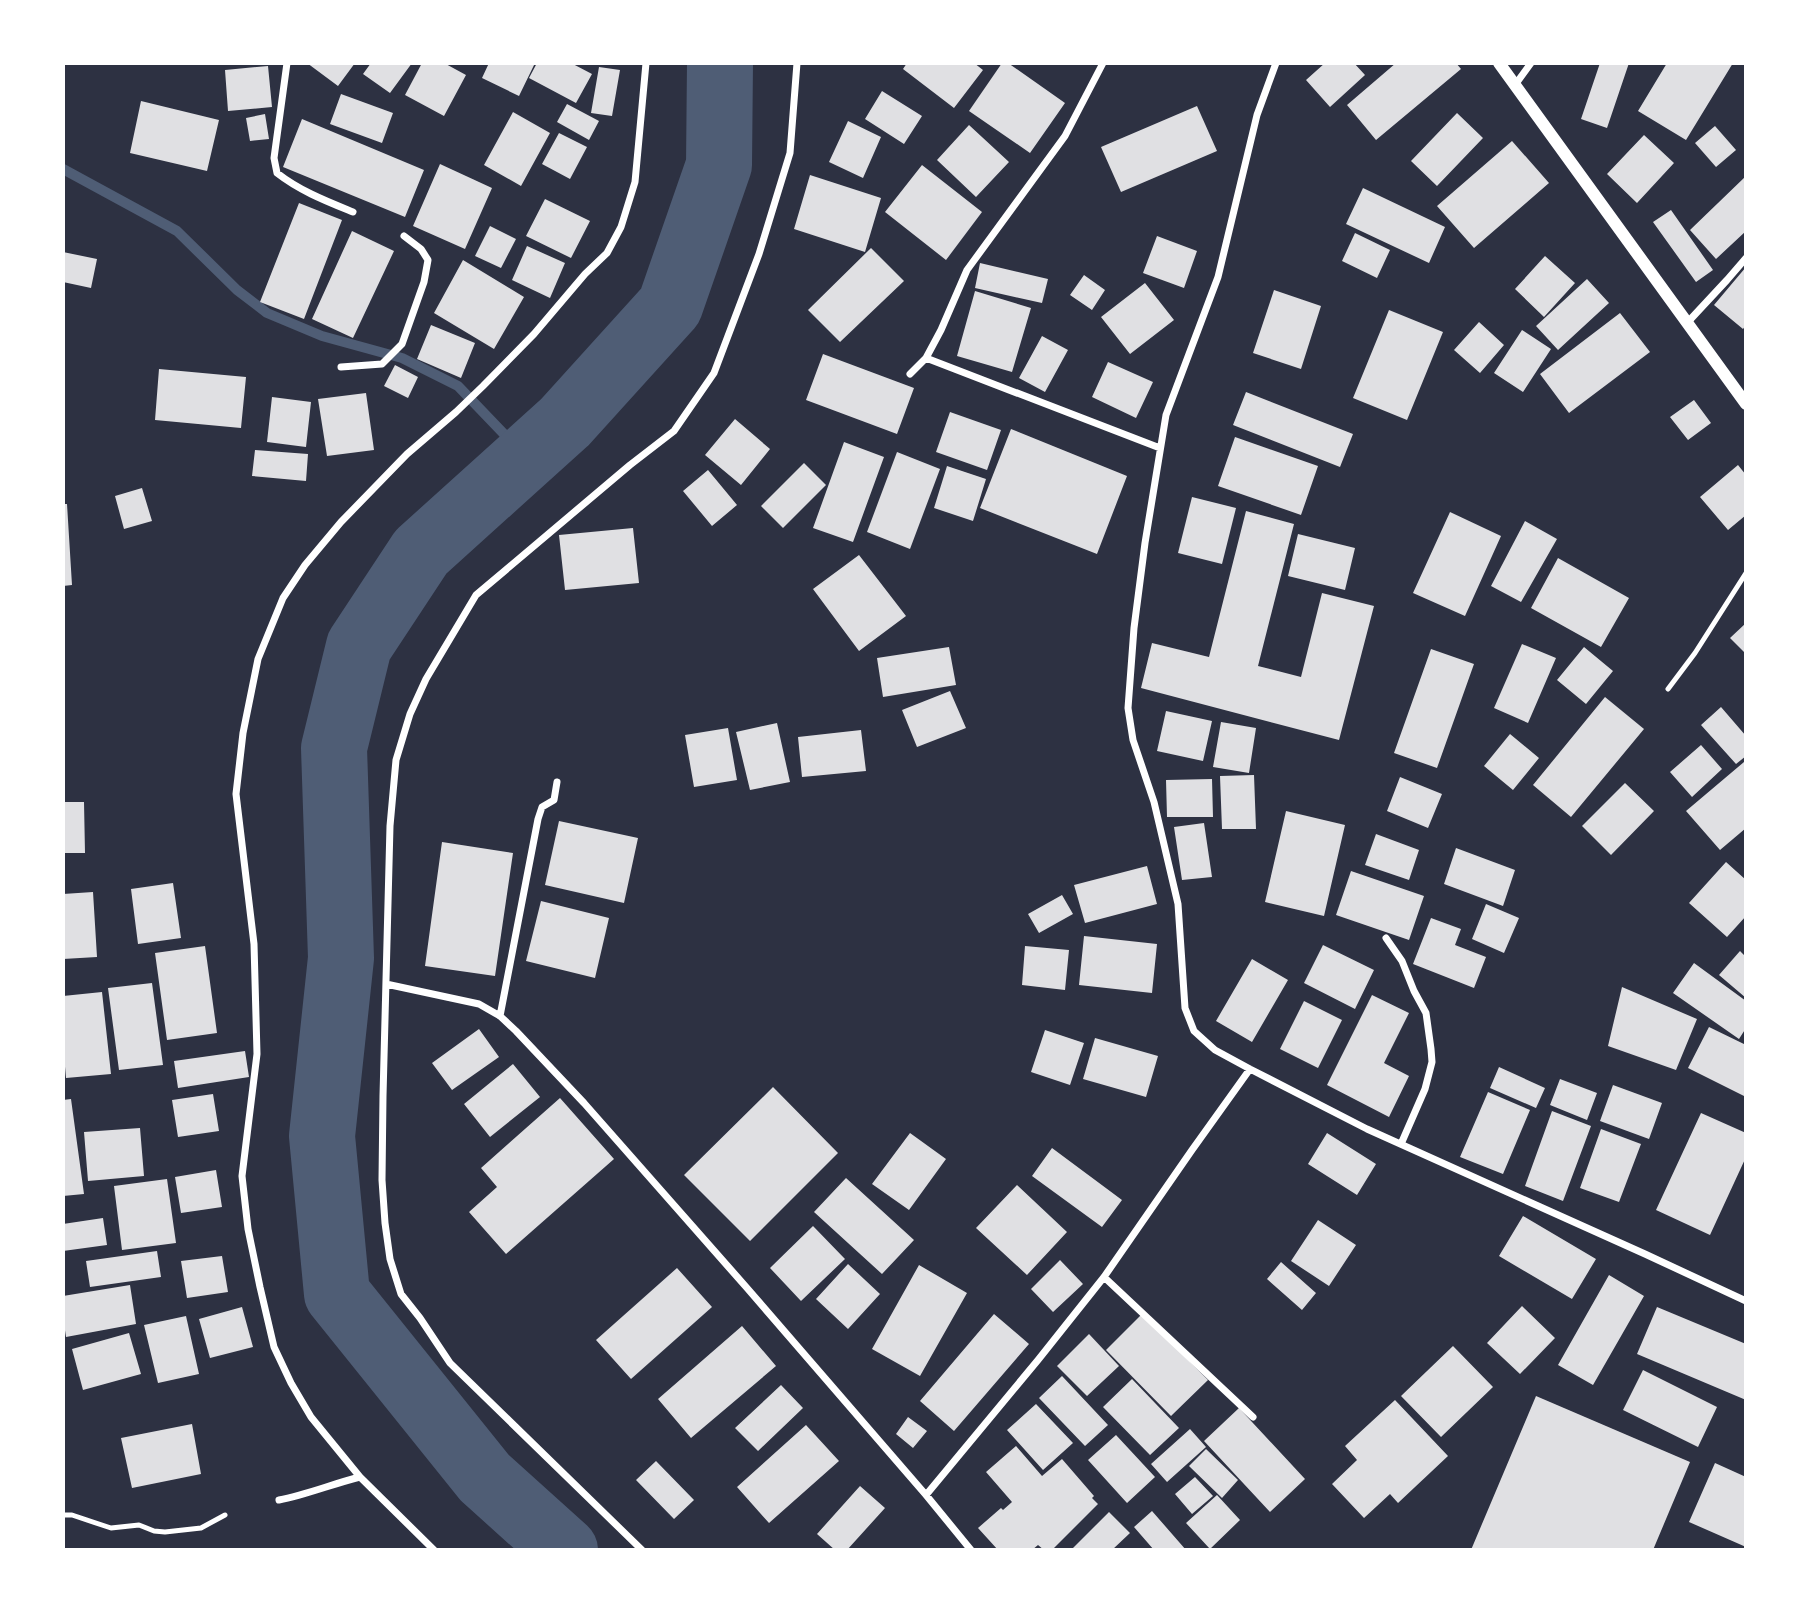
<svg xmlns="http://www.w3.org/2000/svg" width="1809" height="1613" viewBox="0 0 1809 1613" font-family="Roboto,sans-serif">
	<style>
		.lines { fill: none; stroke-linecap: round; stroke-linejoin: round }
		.stream { stroke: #4f5d75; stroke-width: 10 }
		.river { stroke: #4f5d75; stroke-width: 66 }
		.building { fill: #e0e0e3 }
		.service { stroke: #fff; stroke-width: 5 }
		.minor { stroke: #fff; stroke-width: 7 }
		.tertiary { stroke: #fff; stroke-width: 12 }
	</style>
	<rect width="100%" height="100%" fill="#2d3142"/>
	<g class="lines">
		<path class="stream" d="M63,169l114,62 60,59 30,23 55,23 80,22 56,28 68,71"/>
		<path class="river" d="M565,1550l-80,-72 -148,-184 -15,-158 19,-178 -7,-210 25,-102 62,-94 144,-130 105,-116 49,-141 1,-102"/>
	</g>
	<path class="building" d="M307,63h48l-17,23z
		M371,63h41l-22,30 -27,-19z
		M422,63h22l22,12 -22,41 -39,-21z
		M489,63h46l-16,33 -37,-18z
		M537,63h34l21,11 -16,29 -47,-25z
		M907,63h67l9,7 -29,38 -51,-39z
		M1002,63h6l57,40 -35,50 -61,-42z
		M1325,63h29l11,12 -35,32 -24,-27z
		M1396,63h60l5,6 -85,71 -29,-35z
		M1600,63h29l-22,65 -26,-9z
		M1667,63h66l-47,77 -48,-29z
		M268,66l4,41 -44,4 -3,-41z
		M599,67l21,3 -8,46 -21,-3z
		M882,91l40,25 -18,28 -39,-25z
		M341,94l52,19 -11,30 -52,-19z
		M141,101l78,19 -12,51 -77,-18z
		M567,104l32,17 -10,19 -32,-18z
		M1197,106l20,45 -96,41 -20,-45z
		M513,112l37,21 -29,53 -37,-21z
		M1457,113l26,25 -46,48 -26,-25z
		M265,114l4,25 -19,2 -4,-23z
		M302,119l122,51 -19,47 -122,-50z
		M848,121l33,16 -18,41 -34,-16z
		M969,125l40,37 -33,35 -39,-37z
		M1715,126l21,24 -20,17 -21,-24z
		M559,133l28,14 -17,32 -28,-15z
		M1644,135l30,28 -37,40 -30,-29z
		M1512,141l37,42 -75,65 -37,-42z
		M440,164l52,24 -27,61 -52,-23z
		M922,165l60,47 -36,48 -61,-48z
		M810,175l71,23 -16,54 -71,-23z
		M1746,176v55l-30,28 -26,-29z
		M1363,188l82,39 -16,36 -83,-39z
		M545,199l45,22 -19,37 -45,-22z
		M299,203l43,17 -38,99 -44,-17z
		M1671,210l42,60 -17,12 -43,-60z
		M490,226l26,13 -15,29 -26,-12z
		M352,231l42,20 -41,87 -41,-19z
		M1355,233l35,17 -13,28 -35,-17z
		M1157,236l40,15 -13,37 -41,-15z
		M527,246l38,17 -15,35 -38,-18z
		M871,248l33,33 -64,61 -32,-32z
		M63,252l34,7 -6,29 -28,-6z
		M1545,256l30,27 -31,34 -29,-28z
		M463,260l61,37 -30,52 -60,-36z
		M980,263l68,16 -6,24 -67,-15z
		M1746,267v58l-3,4 -29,-24z
		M1084,275l21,15 -13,20 -22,-15z
		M1587,279l22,24 -51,47 -22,-24z
		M1145,283l29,37 -44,34 -29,-37z
		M1274,290l47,16 -20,63 -48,-16z
		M975,291l56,17 -19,64 -55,-16z
		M1389,310l54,22 -36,88 -54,-22z
		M1620,313l30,39 -81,61 -29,-39z
		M1479,322l25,23 -24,28 -26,-23z
		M431,325l44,18 -14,35 -44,-19z
		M1522,330l29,19 -28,43 -29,-19z
		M1042,336l26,14 -23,42 -26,-14z
		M823,354l91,34 -17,46 -91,-34z
		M1108,362l45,20 -17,36 -44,-21z
		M395,365l23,12 -10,21 -24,-12z
		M159,369l87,8 -5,51 -86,-8z
		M1246,392l107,42 -13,33 -107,-42z
		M366,393l8,57 -47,6 -9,-57z
		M272,397l39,5 -5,45 -39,-5z
		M1694,400l17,23 -23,17 -18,-23z
		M950,412l51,18 -14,40 -51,-18z
		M735,419l35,30 -29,36 -36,-30z
		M1011,429l116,47 -30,78 -117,-46z
		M1235,437l83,29 -17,49 -83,-29z
		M844,442l40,15 -31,85 -40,-14z
		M255,450l53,4 -2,27 -54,-5z
		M897,452l43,17 -30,80 -43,-17z
		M804,463l22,22 -43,43 -22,-22z
		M1738,465l8,10v40l-18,15 -28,-33z
		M947,466l39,13 -13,42 -39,-13z
		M708,470l29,35 -25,21 -29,-35z
		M142,488l10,33 -28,8 -9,-33z
		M1192,497l44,11 -14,56 -44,-11z
		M63,504h4l5,81 -9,1z
		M1246,511l48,13 -36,142 43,11 21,-84 52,13 -35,134 -198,-52 11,-45 57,14z
		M1450,512l51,24 -36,80 -52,-23z
		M1525,521l32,18 -36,63 -30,-16z
		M633,528l6,55 -74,7 -6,-55z
		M1298,534l57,14 -10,42 -57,-14z
		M859,555l47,61 -47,35 -46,-62z
		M1558,558l71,40 -28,49 -70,-39z
		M1746,623v31l-16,-16z
		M1522,644l34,14 -28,65 -34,-15z
		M949,647l7,38 -73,12 -6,-39z
		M1584,647l29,24 -27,33 -29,-24z
		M1431,649l43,15 -37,104 -43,-15z
		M950,691l16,37 -49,19 -15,-37z
		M1605,697l39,32 -73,88 -38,-32z
		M1721,707l25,29v20l-10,8 -35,-39z
		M1166,711l46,10 -9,40 -46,-10z
		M1221,722l35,6 -7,45 -36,-6z
		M777,723l13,59 -40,8 -14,-58z
		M728,728l9,52 -43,7 -9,-52z
		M861,730l5,41 -64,6 -4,-40z
		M1510,734l29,24 -26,32 -29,-24z
		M1701,745l21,24 -30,28 -22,-25z
		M1744,762l2,2v64l-26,22 -34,-39z
		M1254,775l2,54h-34l-2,-53z
		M1400,777l42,17 -14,34 -41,-17z
		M1212,779l1,38h-46l-1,-37z
		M1625,783l29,28 -43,44 -29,-29z
		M63,802h21l1,51h-22z
		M1286,811l59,14 -21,91 -59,-14z
		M559,821l79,17 -14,65 -79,-18z
		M1204,823l8,54 -30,3 -8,-53z
		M1376,834l43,16 -10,30 -44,-15z
		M442,842l71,11 -18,123 -70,-10z
		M1456,848l59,22 -12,36 -59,-22z
		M1726,862l20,18v36l-19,21 -38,-34z
		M1147,866l10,38 -72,19 -11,-38z
		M1351,871l73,25 -15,44 -73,-25z
		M173,883l8,55 -43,6 -7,-55z
		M93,892l4,65 -34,2v-65z
		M1062,895l11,19 -34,19 -11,-19z
		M541,901l68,17 -14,60 -69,-17z
		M1486,904l33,14 -15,35 -32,-14z
		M1431,918l30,11 -6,16 31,12 -12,31 -61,-24z
		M1084,936l73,8 -5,49 -73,-8z
		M1323,945l51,25 -19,39 -51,-26z
		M205,946l12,87 -50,7 -12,-87z
		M1025,946l44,4 -4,40 -43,-5z
		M1740,951l6,6v41l-27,-23z
		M1252,959l36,21 -36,62 -36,-21z
		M1694,963l52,38v27l-7,11 -66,-46z
		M152,983l11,82 -44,5 -11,-82z
		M1622,987l75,32 -21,51 -68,-24z
		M102,992l9,82 -45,4 -3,-34v-48z
		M1372,995l37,18 -25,50 25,13 -20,41 -62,-32z
		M1304,1001l38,19 -24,48 -38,-19z
		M1709,1027l37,18v52l-58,-29z
		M479,1029l20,28 -47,33 -20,-27z
		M1045,1030l39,13 -14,42 -39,-13z
		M1095,1038l63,18 -12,41 -63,-18z
		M245,1051l4,26 -71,11 -4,-27z
		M513,1064l27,33 -50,40 -26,-33z
		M1499,1067l46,21 -9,20 -46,-20z
		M1560,1079l37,14 -10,27 -37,-15z
		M1613,1085l49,18 -13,36 -49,-18z
		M773,1087l65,66 -88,88 -66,-66z
		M1488,1092l42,18 -27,64 -43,-17z
		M213,1094l6,37 -41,6 -6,-37z
		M560,1098l54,61 -108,95 -37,-42 28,-25 -16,-19z
		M71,1099l13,95 -21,2v-96z
		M1552,1111l39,15 -28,75 -38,-15z
		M1701,1113l45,20v24l-36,78 -54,-25z
		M140,1128l4,48 -56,5 -4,-49z
		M1601,1129l40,15 -22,58 -39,-14z
		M910,1133l36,26 -37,51 -37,-26z
		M1327,1133l49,31 -19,31 -49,-31z
		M1052,1148l70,52 -20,27 -70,-51z
		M216,1170l6,37 -41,6 -6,-36z
		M846,1178l68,62 -32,34 -68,-62z
		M167,1179l9,64 -54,7 -8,-64z
		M1017,1185l50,47 -40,43 -51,-47z
		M1523,1216l73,43 -24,40 -73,-43z
		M103,1218l4,27 -44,6v-27z
		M1318,1220l38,25 -27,41 -38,-25z
		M813,1226l32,33 -44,42 -31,-33z
		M157,1251l4,26 -71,10 -4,-26z
		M222,1256l6,36 -41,6 -6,-37z
		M1060,1260l23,24 -30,28 -22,-23z
		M1281,1262l35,31 -14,17 -35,-31z
		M848,1264l32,30 -32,35 -32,-30z
		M919,1265l48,28 -47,83 -48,-27z
		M677,1268l35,39 -81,72 -35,-39z
		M1609,1275l35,21 -51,89 -35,-20z
		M130,1285l6,39 -70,13 -3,-20v-21z
		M1522,1306l33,32 -35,36 -33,-31z
		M242,1307l11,40 -43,11 -11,-39z
		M1657,1307l89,37v56l-109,-46z
		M994,1314l35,30 -75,87 -34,-30z
		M1142,1314l66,66 -37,36 -65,-66z
		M186,1316l13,58 -41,9 -14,-58z
		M742,1326l34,40 -85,72 -33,-39z
		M129,1333l12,41 -58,16 -11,-41z
		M1089,1334l30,32 -32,30 -30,-30z
		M1453,1346l40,41 -52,50 -40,-41z
		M1643,1370l74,37 -19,40 -75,-37z
		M1062,1376l46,49 -23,21 -46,-48z
		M1132,1379l47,49 -29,27 -47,-48z
		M781,1385l22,23 -45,43 -23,-23z
		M1536,1396l154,66 -37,88h-182z
		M1395,1400l53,56 -50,47 -8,-9 -26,24 -32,-34 25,-24 -12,-14z
		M1036,1404l37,39 -30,27 -36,-40z
		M1239,1408l66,71 -35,33 -66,-71z
		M908,1417l19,14 -14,17 -17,-14z
		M192,1424l9,50 -69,14 -11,-50z
		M806,1425l33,36 -70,62 -32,-36z
		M1190,1429l16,18 -39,35 -16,-18z
		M1116,1435l39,42 -28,26 -39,-43z
		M1016,1446l26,30 20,-17 32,37 -2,2 6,6 -46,46h-8l-6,-5 -6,5h-34l-20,-22 23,-20 2,2 9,-8 -26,-30z
		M1206,1449l32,31 -16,18 -33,-32z
		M656,1461l38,39 -20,19 -38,-39z
		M1715,1463l31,14v70l-57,-25z
		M1195,1477l18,19 -21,18 -17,-20z
		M860,1486l25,22 -38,42h-12l-18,-16z
		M1217,1495l23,25 -30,29 -24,-26z
		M1152,1511l34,39h-32l-20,-23z
		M1109,1512l21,21 -18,17h-39l-1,-1z"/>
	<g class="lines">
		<path class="service" d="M1668,689l27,-36 51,-80
			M63,1515h9l39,13 28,-3 15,6 11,1 36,-4 24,-13"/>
		<path class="minor" d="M287,63l-13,95 3,15c23,18 49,28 76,39
			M1276,63l-19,52 -39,162 -52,138 -21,128 -11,85 -6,80 5,32 21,62 24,102 7,104 9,23 21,19 35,19 117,60 278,125 101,47
			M1515,85l16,-22
			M1687,323l40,-43 19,-22
			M926,358l234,90
			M341,367l41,-3 20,-20 22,-62 4,-22 -7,-11 -17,-13
			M910,374l16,-16 15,-28 26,-60 98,-134 38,-73
			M1386,938l16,23 12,30 12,22 5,36 1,13 -7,27 -24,55
			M386,984l93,20 21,12 16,15 68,72 163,185 179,207 45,55
			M500,1016l38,-197 4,-12 12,-7 3,-18
			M1104,1277l149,140
			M926,1495l112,-135 66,-83 88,-127 58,-81
			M279,1500c27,-5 53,-16 81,-23
			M434,1550l-74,-73 -49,-60 -20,-34 -17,-36 -14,-60 -12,-58 -6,-53 15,-122 -3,-110 -18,-150 7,-61 15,-74 25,-61 22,-33 36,-43 66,-68 49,-42 27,-26 51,-52 51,-60 22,-21 14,-26 14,-45 11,-119
			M642,1550l-192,-187 -30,-45 -19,-24 -11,-35 -5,-36 -3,-43 1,-84 7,-270 6,-66 14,-46 16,-35 50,-84 154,-130 44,-34 40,-58 45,-119 31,-101 7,-90"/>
		<path class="tertiary" d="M1499,63l247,341"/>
	</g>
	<rect width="1809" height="1613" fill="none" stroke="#ffffff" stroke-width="130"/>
</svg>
